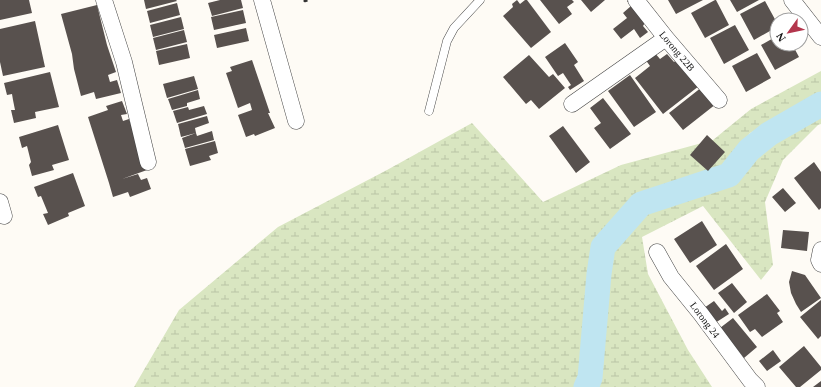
<svg xmlns="http://www.w3.org/2000/svg" width="821" height="387" viewBox="0 0 821 387" font-family="'Times New Roman',serif">
	<style>
		.wetland { fill: url(#wetland-marsh) }
		.lines { fill: none; stroke-linecap: round; stroke-linejoin: round }
		.river { stroke: #bfe5f1; stroke-width: 25 }
		.building { fill: #58514e }
		.lane-casing { stroke: #444; stroke-width: 9 }
		.street-casing { stroke: #444; stroke-width: 17 }
		.path { stroke: #333; stroke-width: 2.5; stroke-dasharray: 4 2; stroke-linecap: butt }
		.lane { stroke: #fff; stroke-width: 8 }
		.street { stroke: #fff; stroke-width: 16 }
		.labels { text-anchor: middle; dominant-baseline: central; stroke-width: 4; stroke-linejoin: round; paint-order: stroke }
		.street-label { font-size: 10px; fill: #111; stroke: #fff }
	</style>
	<defs>
		<pattern id="wetland-marsh" width="20" height="14" patternUnits="userSpaceOnUse"><rect width="20" height="14" fill="#d9e6c1"/><path d="M1 5h8M5 5V1M11 12h8M15 12V8" fill="none" stroke="#b9c4a5"/></pattern>
	</defs>
	<rect width="100%" height="100%" fill="#fefbf5"/>
	<path class="wetland" d="M821,71v25l-71,37 -30,41 -79,26 -1,2 3,4 5,1 84,-24 25,-31 64,-44v16l-3,1 -35,35 -18,42 8,63 -12,15 -58,-74 -61,31 6,37 40,76 24,37h-578l45,-77 99,-83 109,-57 85,-47 71,79 78,-37 92,-25 38,-31z"/>
	<g class="lines">
		<path class="river" d="M586,387l4,-9 9,-104 4,-27 38,-43 88,-29 20,-25 20,-16 52,-30"/>
	</g>
	<path class="building" d="M0,0h29l3,13 -32,7z
		M144,0h32l1,1 -31,8z
		M220,0h21l2,8 -31,8 -4,-13z
		M517,0l3,4 5,-4h2l24,32 -20,16 -28,-32 10,-9 -1,-3z
		M540,0h32l2,2 -7,5 5,7 -13,10z
		M581,0h24l-14,12z
		M629,0l17,21 -3,5 5,6 -8,6 -6,-9 -13,10 -8,-10 14,-11 -4,-5 8,-7 -4,-5z
		M668,0h35l-27,14z
		M715,0h1l13,25 -24,13 -14,-25z
		M730,0h29l-22,12z
		M765,1l12,22v4l-23,13 -14,-26z
		M177,3l3,12 -30,8 -3,-12z
		M97,5l10,40 9,27 -8,3 2,7 7,-2 4,13 -25,6 -2,-7 -13,4 -7,-27 -2,-15 -11,-40z
		M243,10l3,13 -32,7 -3,-13z
		M181,17l3,12 -31,8 -3,-12z
		M35,21l10,46 -42,9 -3,-14v-33z
		M735,25l14,25 -25,14 -14,-26z
		M246,28l3,13 -32,7 -3,-13z
		M184,30l3,12 -31,8 -3,-12z
		M777,36v8h15l7,13 -24,13 -14,-25z
		M565,43l13,19 -4,3 10,16 -14,9 -2,-3 3,-2 -8,-12 -5,3 -13,-19z
		M187,44l3,14 -31,7 -3,-14z
		M654,52l6,7 7,-5 7,8 4,-3 21,27 -36,28 -28,-36 15,-12 -5,-7z
		M757,53l14,25 -25,14 -14,-26z
		M529,55l20,22 4,-3 12,14 -26,21 -8,-9 -5,4 -23,-27z
		M252,60l18,53h-2l7,15 -20,8 -1,-2 -8,3 -8,-22 14,-5 -2,-7 -12,5 -12,-35 6,-2 -2,-4z
		M50,72l9,35 -24,5 1,6 -22,5 -3,-13h4l-2,-10 -1,-6 -5,1 -3,-12z
		M630,75l26,37 -22,15 -26,-36z
		M194,76l4,13 -31,9 -4,-14z
		M702,87l14,17 -33,26 -14,-17z
		M198,90l2,9 -13,4v3l-15,4 -4,-11z
		M603,98l28,36 -21,15 -16,-21 7,-5 -11,-15z
		M122,101l5,13 -6,1 2,6 6,-2 18,51 -25,9 16,-5 3,6 6,-2 4,11 -21,8 -2,-5 -15,5 -4,-14 -21,-66 20,-7 -2,-4z
		M204,106l3,8 -30,9 -4,-12 15,-4 1,3z
		M207,116l2,7 -14,5 1,5 -15,4 -3,-13z
		M58,125l11,35 -17,5 2,5 -22,6 -3,-11 2,-3 -4,-16 -5,2 -3,-11z
		M563,126l27,36 -14,11 -27,-37z
		M212,131l2,9 -29,8 -3,-10 14,-5 1,3z
		M707,135l18,17 -17,19 -18,-16z
		M215,141l3,12 -9,3 2,4 -21,6 -5,-17z
		M814,162l7,10v36l-2,2 -25,-32z
		M73,173l12,33 -17,7 1,3 -21,9 -5,-11 5,-1 -7,-17 -3,1 -4,-10z
		M783,188l13,15 -11,9 -13,-15z
		M702,221l15,24 -27,18 -16,-24z
		M783,230l26,2 -2,19 -26,-3z
		M726,244l17,25 -29,21 -18,-24z
		M792,271l13,4 16,23 -20,14 -5,-8 -5,-11 -2,-11z
		M732,283l15,19 -13,11 -16,-20z
		M767,294l13,17 -3,2 6,9 -21,15 -7,-8 -5,3 -12,-17z
		M821,300v36l-3,3 -18,-22z
		M714,301l8,10 3,-3 4,6 -14,9 -11,-15z
		M733,318l24,29 -13,11 -24,-30z
		M804,346l17,21v3l-21,17h-4l-17,-20z
		M773,350l8,11 -14,10 -8,-10z
		M821,381v6h-8z"/>
	<g class="lines">
		<defs>
			<path id="lane" d="M429,111l18,-70 7,-13 26,-28"/>
			<path id="street" d="M104,0l20,62 24,100
				M262,0l34,121
				M636,0l30,38 53,62
				M792,0l29,37
				M572,104l94,-66
				M0,202l4,14
				M821,250l-2,10 2,4
				M657,252l14,25 30,37 49,66 7,7"/>
		</defs>
		<use href="#lane" class="lane-casing"/>
		<use href="#street" class="street-casing"/>
		<path class="path" d="M304,0l1,1 4,-1"/>
		<use href="#lane" class="lane"/>
		<use href="#street" class="street"/>
	</g>
	<g class="labels">
		<g class="street-label">
			<text transform="translate(677 51) rotate(50)">Lorong 22B</text>
			<text transform="translate(705 320) rotate(53)">Lorong 24</text>
		</g>
	</g>
	<g transform="translate(789 32) rotate(237)"><circle r="19" fill="#ffffff" stroke="#a0a0a0"/>
	<path d="M0-3L7 15L0 10L-7 15Z" fill="#b3364d"/>
	<text y="-6" font-size="11" font-weight="bold" text-anchor="middle" fill="#111111">N</text>
	</g>
</svg>
